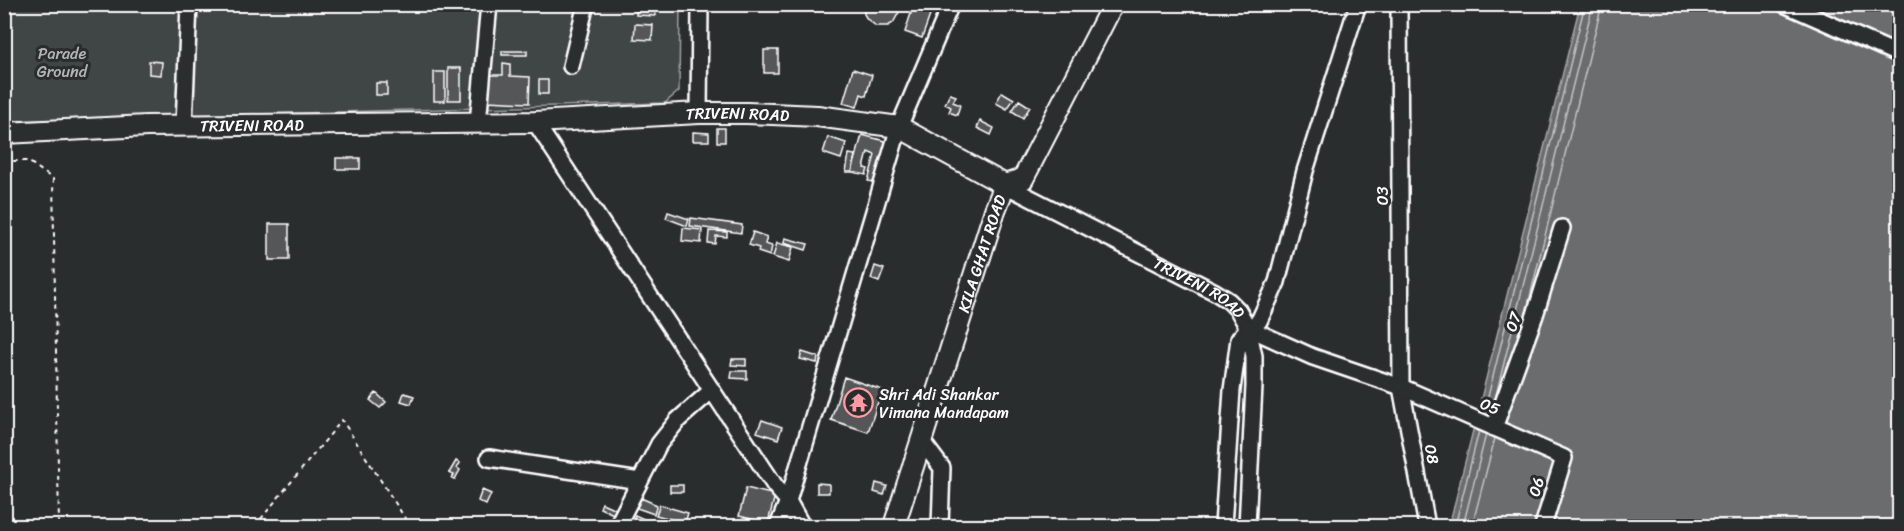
<svg xmlns="http://www.w3.org/2000/svg" width="1904" height="531" viewBox="0 0 1904 531" font-family="Sriracha,sans-serif">
	<style>
		.green { fill: #414445; stroke: #a0a2a2; stroke-width: 1.5 }
		.water { fill: #6a6c6d; stroke: #a6a7a7; stroke-width: 1.5 }
		.lines { fill: none; stroke-linecap: round; stroke-linejoin: round }
		.shore { stroke: #c3c4c5; stroke-width: 1.5 }
		.building { fill: #555758; stroke: #fff; stroke-width: 1.5 }
		.minor-casing { stroke: #fff; stroke-width: 20 }
		.major-casing { stroke: #fff; stroke-width: 24 }
		.path { stroke: #fff; stroke-width: 2; stroke-dasharray: 4.5 4.5; stroke-linecap: butt }
		.minor { stroke: #2a2d2e; stroke-width: 15 }
		.major { stroke: #2a2d2e; stroke-width: 20 }
		.labels { text-anchor: middle; dominant-baseline: central; stroke-width: 6; stroke-linejoin: round; paint-order: stroke }
		.park-label { font-size: 16px; fill: #b3b4b5; stroke: #2a2d2e }
		.street-label { font-size: 16px; fill: #fff; stroke: #2a2d2e }
		.poi-label { font-size: 16px; fill: #fff; stroke: #2a2d2e; text-anchor: start }
	</style>
	<rect width="100%" height="100%" fill="#2a2d2e"/>
	<filter id="ink" filterUnits="userSpaceOnUse"><feTurbulence type="fractalNoise" baseFrequency=".0167" numOctaves="2"/><feDisplacementMap in="SourceGraphic" scale="12" xChannelSelector="R" yChannelSelector="G"/><feConvolveMatrix kernelMatrix="1 2 1 2 8 2 1 2 1" color-interpolation-filters="sRGB"/></filter>
	<g filter="url(#ink)">
		<path class="green" d="M4,5h676l-1,86 -14,12 -660,18z"/>
		<path class="water" d="M1580,5h319v521h-450z"/>
		<g class="lines">
			<path class="shore" d="M1525,317l77,-313
				M1495,399l98,-395
				M1484,413l101,-409
				M1455,526l24,-95
				M1463,526l23,-92
				M1472,526l23,-88"/>
		</g>
		<path class="building" d="M637,4h19l-1,12 -19,-1z
			M864,4h35v8l-6,11 -5,3h-12l-9,-7 -3,-5z
			M914,4h20l-12,34 -17,-6z
			M635,24l18,1 -1,15 -18,-1z
			M764,50h14v23h-14z
			M502,51h25v4h-25z
			M149,61l13,1 -1,13 -12,-1z
			M503,63l7,1v12l20,1 -1,26 -42,-2 1,-26h15z
			M448,68h13v32h-13z
			M853,69l19,6 -6,21 -5,-2 -4,13 -14,-4z
			M434,72h11v29h-11z
			M539,80h9v14h-9z
			M376,83h11v12h-11z
			M1002,92l12,7 -7,10 -11,-6z
			M950,94l6,2 -3,6 7,3 -3,10 -8,-3 2,-5 -6,-3z
			M1019,100l11,7 -7,11 -11,-7z
			M980,121l14,7 -3,7 -14,-7z
			M717,128h8v14h-8z
			M693,132l16,1v8h-16z
			M862,135l27,7 -11,41 -10,-2 7,-26 -7,-3 -4,16 4,1 -2,6 -14,-3z
			M828,137l18,6 -5,16 -18,-6z
			M849,154l6,1 -3,17h-6z
			M336,158h24v11h-24z
			M668,212l21,7 -2,7 -21,-8z
			M691,218l51,7 -1,8 -51,-7z
			M269,224h20v36h-20z
			M683,228l19,2 -1,13 -19,-2z
			M709,231l18,1v5l-11,-1 -1,8 -7,-1z
			M753,232l14,5 -2,7 7,2 -2,10 -12,-4 1,-4 -10,-3z
			M785,238l23,6 -2,6 -22,-7z
			M777,243l16,4 -4,15 -16,-5z
			M875,266l9,3 -5,13 -8,-3z
			M802,352l16,5 -1,6 -17,-4z
			M732,359h14v7l-15,-1z
			M732,371h15v8l-16,-1z
			M844,377l38,13 -14,42 -37,-12z
			M376,393l10,9 -6,6 -10,-8z
			M404,393l10,3 -3,8 -10,-3z
			M762,420l20,7 -4,12 -21,-7z
			M456,461l4,2 -3,5 3,2 -5,9 -3,-1 2,-3 -5,-2z
			M817,483l12,1v9h-12z
			M876,483l11,3 -3,9 -10,-3z
			M670,485h13v7h-13z
			M746,488l29,7 -7,28 -29,-7z
			M482,490l9,4 -5,11 -8,-4z
			M641,498l16,7 -3,9 -17,-6z
			M602,503l18,8 -2,5 -18,-8z
			M660,505l28,8 -3,10 -29,-8z
			M635,515l11,5 -3,6 -12,-2z"/>
		<g class="lines">
			<defs>
				<g id="minor">
					<path d="M1399,4l2,383 26,139"/>
					<path d="M1784,4l116,51"/>
					<path d="M571,66l15,-62"/>
					<path d="M699,113l1,-109"/>
					<path d="M535,122l240,364 13,15 14,25"/>
					<path d="M478,123l11,-119"/>
					<path d="M184,126l5,-122"/>
					<path id="s1" d="M1005,185l210,107 14,9 9,9 10,18 65,29 88,30 163,71 -21,68"/>
					<path d="M1494,428l41,-113 27,-87"/>
					<path d="M921,440l21,28 -2,58"/>
					<path d="M489,458l151,23"/>
					<path d="M617,526l42,-82 19,-24 34,-30"/>
					<path d="M778,526l10,-25 111,-374 52,-123"/>
					<path d="M1223,526l9,-136 7,-51 9,-11 11,-7 18,-39 28,-111 53,-167"/>
					<path d="M1247,526l7,-140v-30l-6,-28"/>
				</g>
				<g id="major">
					<path id="s2" d="M4,133l143,-7 388,-4 164,-9h48l70,3 82,11 106,58"/>
					<path id="s3" d="M894,526l101,-316 10,-25 18,-6 90,-175"/>
				</g>
			</defs>
			<use href="#minor" class="minor-casing"/>
			<use href="#major" class="major-casing"/>
			<path class="path" d="M4,161h24l25,18 6,347
				M255,526l87,-106 68,106"/>
			<use href="#minor" class="minor"/>
			<use href="#major" class="major"/>
		</g>
	</g>
	<defs>
		<symbol id="temple-ring" viewBox="-11 -11 22 22"><circle r="9.5" fill="#2a2d2e" stroke="#ff9aa2" stroke-width="1.5"/><path d="M0-6L5-2H3V0L6.5 2.5H4V6H1.5V3h-3V6H-4V2.5H-6.5L-3 0V-2H-5Z" fill="#ff9aa2"/></symbol>
	</defs>
	<g fill-rule="evenodd">
		<use href="#temple-ring" x="842" y="386" width="33" height="33"/>
	</g>
	<g class="labels">
		<g class="park-label">
			<text x="62" y="53">Parade<tspan x="62" dy="18">Ground</tspan></text>
		</g>
		<g class="street-label">
			<text stroke="none"><textPath href="#s2" startOffset="734">TRIVENI ROAD</textPath></text>
			<text stroke="none"><textPath href="#s2" startOffset="248">TRIVENI ROAD</textPath></text>
			<text transform="translate(1382 196) rotate(-90)">03</text>
			<text stroke="none"><textPath href="#s3" startOffset="286">KILA GHAT ROAD</textPath></text>
			<text stroke="none"><textPath href="#s1" startOffset="220">TRIVENI ROAD</textPath></text>
			<text transform="translate(1513 322) rotate(-70)">07</text>
			<text transform="translate(1490 406) rotate(23)">05</text>
			<text transform="translate(1432 454) rotate(80)">08</text>
			<text transform="translate(1536 487) rotate(-73)">06</text>
		</g>
		<g class="poi-label">
			<text x="879" y="394">Shri Adi Shankar<tspan x="879" dy="18">Vimana Mandapam</tspan></text>
		</g>
	</g>
	<rect width="1904" height="531" fill="none" stroke="#2a2d2e" stroke-width="24"/>
	<rect x="12" y="12" width="1880" height="507" fill="none" stroke="#fff" stroke-width="2" filter="url(#ink)"/>
</svg>
